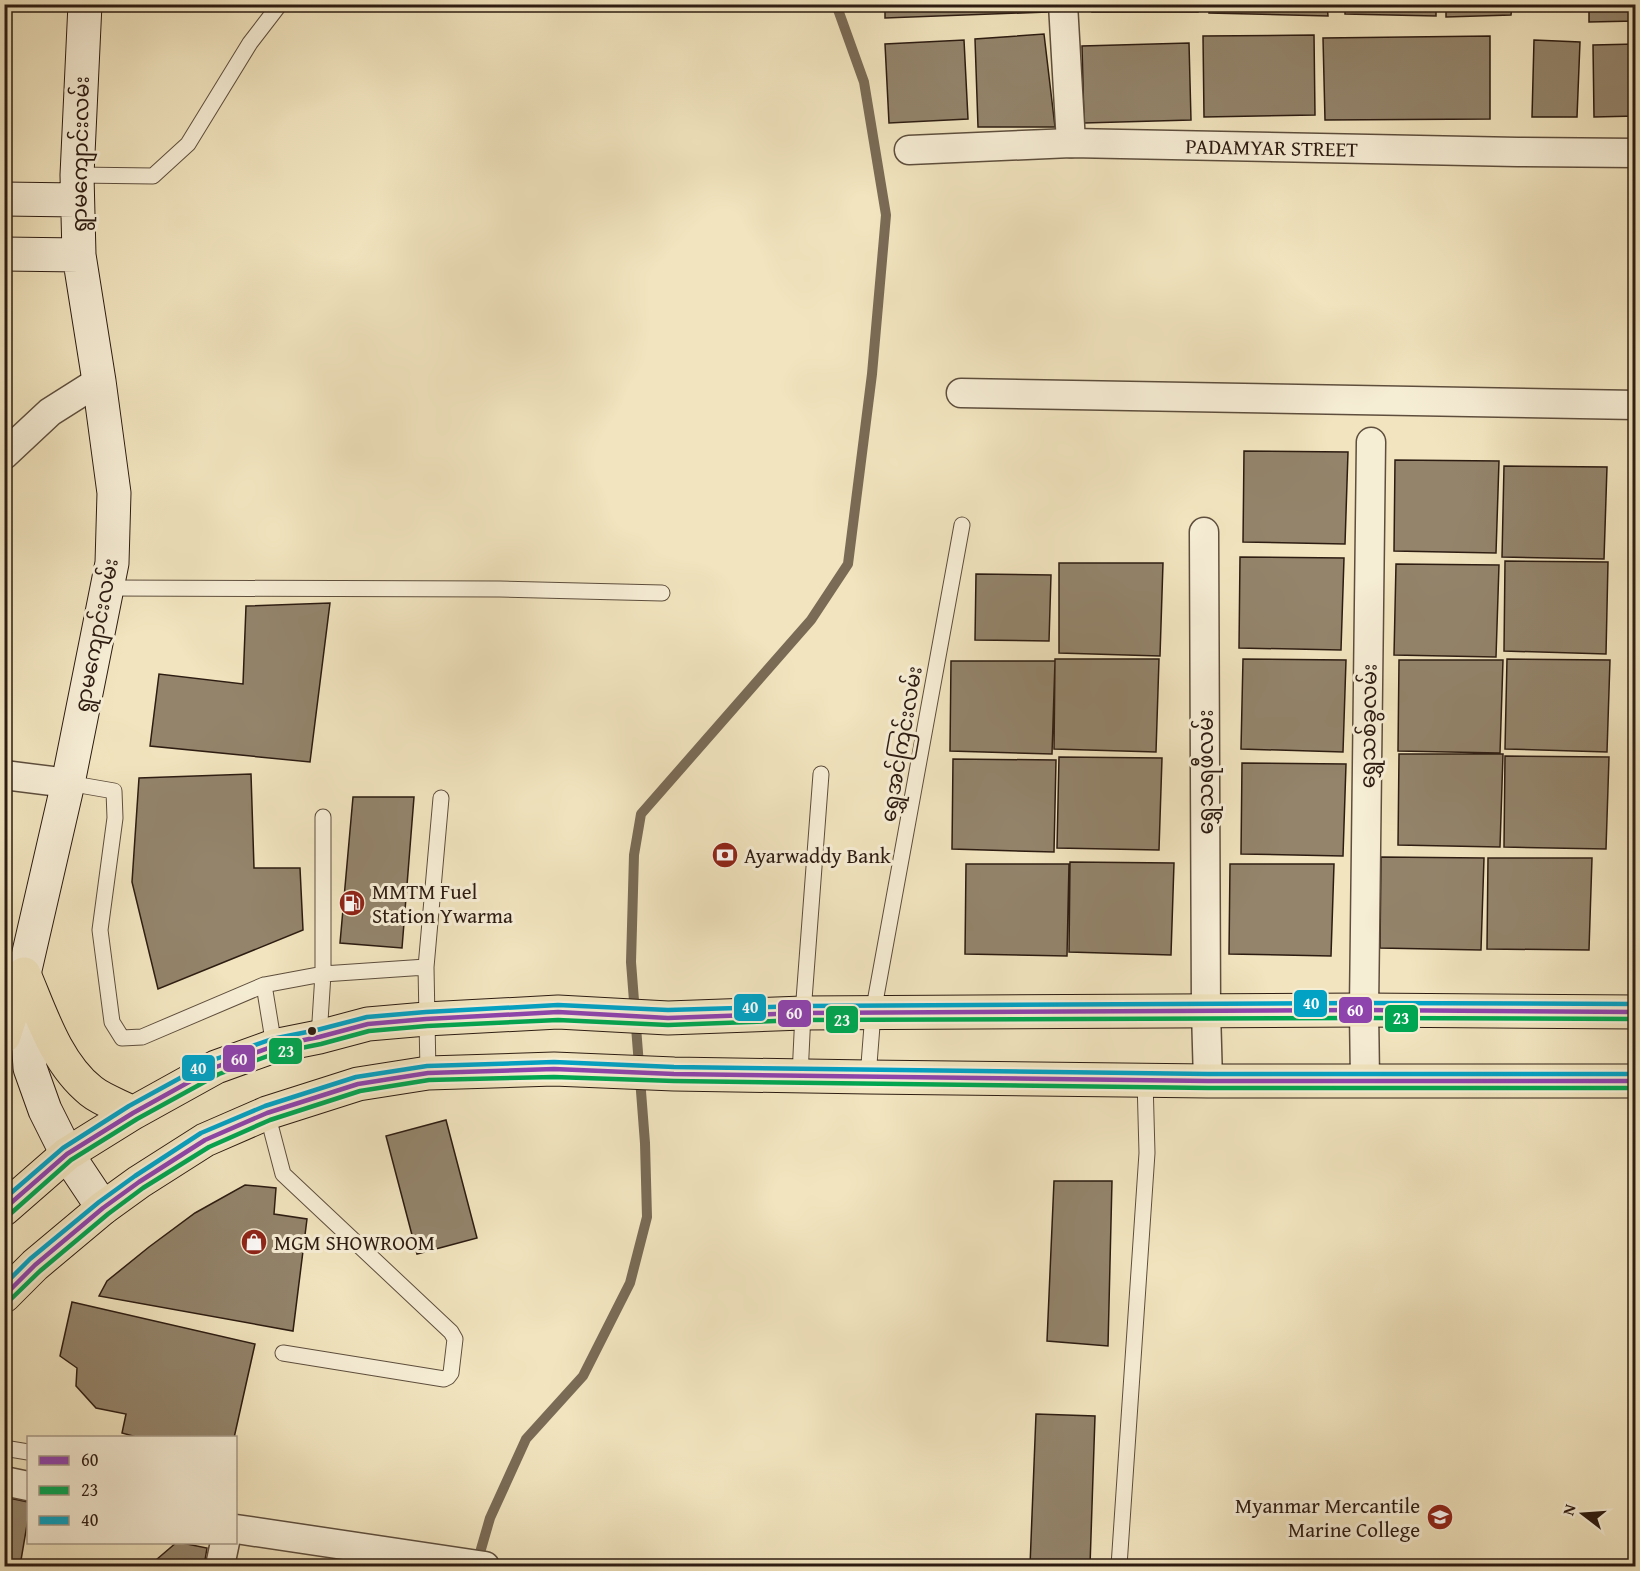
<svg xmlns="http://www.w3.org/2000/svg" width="1640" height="1571" viewBox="0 0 1640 1571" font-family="'Gentium Book Plus','Noto Sans Myanmar',serif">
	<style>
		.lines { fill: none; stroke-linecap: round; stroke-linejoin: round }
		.stream { stroke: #7a6b56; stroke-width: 10 }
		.building { fill: #93846b; stroke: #2d1c12; stroke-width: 1.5 }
		.service-casing { stroke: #5e4e3d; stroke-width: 17 }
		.minor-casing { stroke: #5e4e3d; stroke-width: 31 }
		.secondary-casing { stroke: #2d1c12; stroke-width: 35 }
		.primary-casing { stroke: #2d1c12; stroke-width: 35 }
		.service { stroke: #f6edd5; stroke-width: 15 }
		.minor { stroke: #f6edd5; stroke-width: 28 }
		.secondary { stroke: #f6edd5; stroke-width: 33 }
		.primary { stroke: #f1e4be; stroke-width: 33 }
		.bus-1-casing { stroke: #f6edd5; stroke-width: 9 }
		.bus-2-casing { stroke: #f6edd5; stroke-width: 9 }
		.bus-3-casing { stroke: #f6edd5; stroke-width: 9 }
		.bus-1 { stroke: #8e44ad; stroke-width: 4.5 }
		.bus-2 { stroke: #00a651; stroke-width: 4.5 }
		.bus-3 { stroke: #02a2c5; stroke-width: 4.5 }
		.bus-dot { fill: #2d1c12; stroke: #f6edd5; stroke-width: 2 }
		.labels { text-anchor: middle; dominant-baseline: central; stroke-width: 6; stroke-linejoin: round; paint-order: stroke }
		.street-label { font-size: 21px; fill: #2d1c12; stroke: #f6edd5 }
		.poi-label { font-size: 21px; fill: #2d1c12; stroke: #f6edd5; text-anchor: start }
		.line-badge { stroke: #f6edd5; stroke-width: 2 }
		.badge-label { font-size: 16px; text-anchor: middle; font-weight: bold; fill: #fff }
	</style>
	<rect width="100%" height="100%" fill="#f1e4be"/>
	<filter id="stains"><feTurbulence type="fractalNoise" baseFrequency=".00333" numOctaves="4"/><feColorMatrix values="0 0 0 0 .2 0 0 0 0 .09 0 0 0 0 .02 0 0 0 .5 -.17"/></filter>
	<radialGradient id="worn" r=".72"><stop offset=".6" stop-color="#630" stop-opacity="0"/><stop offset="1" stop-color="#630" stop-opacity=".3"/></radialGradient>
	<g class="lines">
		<path class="stream" d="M477,1563l13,-45 36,-79 57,-63 47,-93 17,-66 -2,-74 -14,-181 3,-107 7,-41 170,-194 37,-56 24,-190 14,-159 -22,-133 -28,-78"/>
	</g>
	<path class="building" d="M885,4h162v8l-162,6z
		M1092,4h106v8h-106z
		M1210,4h117l1,12 -119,-3z
		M1345,4h91v12l-91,-2z
		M1446,4h66l-1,11 -65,2z
		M1589,4h47v17l-47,1z
		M1044,34l11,93h-77l-3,-88z
		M1314,35l1,80 -111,2 -1,-81z
		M1490,36v83l-165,1 -2,-82z
		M964,40l4,79 -79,4 -4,-79z
		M1534,40l46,2 -3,75h-45z
		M1189,43l2,77 -107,3 -2,-77z
		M1636,44v72l-42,1 -1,-72z
		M1244,451l104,1 -3,92 -102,-2z
		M1395,460l104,1 -3,92 -102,-2z
		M1504,466l103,1 -3,92 -102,-2z
		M1240,557l104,1 -3,92 -102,-2z
		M1505,561l103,1 -2,92 -102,-3z
		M1059,563h104l-3,93 -101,-3z
		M1396,564l103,1 -3,92 -102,-2z
		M976,574l75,1 -2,66 -74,-1z
		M330,603l-20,159 -160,-16 9,-72 84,10 3,-78z
		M1055,659h104l-3,93 -102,-3z
		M1243,659l103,1 -3,92 -102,-3z
		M1507,659l103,1 -3,92 -102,-3z
		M1399,660h104l-3,93 -102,-2z
		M951,661h104l-3,93 -102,-3z
		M1399,754h104l-3,93 -102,-2z
		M1505,756l104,1 -3,92 -102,-2z
		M1059,757l103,1 -3,92 -102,-2z
		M953,759l103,1 -2,92 -102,-3z
		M1242,763l104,1 -3,92 -102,-2z
		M251,774l3,94h46l3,62 -145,59 -26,-107 7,-104z
		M353,797h61l-12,151 -62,-5z
		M1381,857l103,1 -3,92 -101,-2z
		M1488,858h104l-3,92 -102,-1z
		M1070,862l104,1 -3,92 -102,-3z
		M966,864h103l-2,92 -102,-2z
		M1230,864h104l-3,92 -102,-2z
		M446,1120l31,118 -60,16 -31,-118z
		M1054,1181h58l-4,165 -61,-5z
		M245,1185l31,3 -2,26 33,5 -14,112 -194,-35 8,-15 42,-34 46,-34z
		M72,1302l183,42 -21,94h-94l-18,-5 4,-19 -30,-6 -20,-22 1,-18 -17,-12z
		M1036,1414l59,2 -5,150h-60z
		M4,1497l24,5v17l-8,47h-16z
		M177,1542l30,6 -3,18h-55z"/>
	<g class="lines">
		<defs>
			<path id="service" d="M77,175l76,1 35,-32 62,-101 30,-39
				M107,588l393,1 162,4
				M68,783l46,8 1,27 -15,112 12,92 10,16 20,-1 122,-52 59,-11 103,-7
				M264,985l10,61
				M319,1037l4,-63v-157
				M428,1073l-2,-106 15,-169
				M800,1076l3,-63 18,-239
				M868,1077l5,-64 89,-488
				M267,1113l16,61 168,158 4,7 -4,34 -3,4 -4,2 -161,-26
				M4,1448l24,4
				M1119,1566l28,-413 -2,-73"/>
			<g id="minor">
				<path d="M1063,4l8,139"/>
				<path id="s1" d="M909,150l162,-7 447,9 118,1"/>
				<path d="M961,393l675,12"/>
				<path d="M4,455l46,-43 49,-31"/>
				<path d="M1204,532l2,479 2,70"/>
				<path d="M4,775l64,8"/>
				<path d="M1365,1080l-1,-70 7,-568"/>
				<path d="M4,1481l24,5"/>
				<path d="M236,1529l249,37"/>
				<path d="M220,1566l5,-24"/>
			</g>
			<path id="secondary" d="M85,4l-8,171 2,80 20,126 15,112 -2,70 -44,220 -44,191 6,94 15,42 22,44 36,54
				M4,199l73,1
				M4,254l75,1"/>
			<path id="primary" d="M24,974c17,40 32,89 67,117 11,9 29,15 42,22
				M4,1036l20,-62
				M4,1209l63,-55 66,-41 83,-46 58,-21 45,-9 49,-13 58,-5 132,-7 110,6 135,-5 561,-3 272,2
				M4,1296l31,-31 68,-57 36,-26 66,-42 62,-27 91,-29 70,-11 126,-4 120,5 194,3 340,4h428"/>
		</defs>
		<use href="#service" class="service-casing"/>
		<use href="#minor" class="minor-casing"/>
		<use href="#secondary" class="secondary-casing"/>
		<use href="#primary" class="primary-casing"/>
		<use href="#service" class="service"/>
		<use href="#minor" class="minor"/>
		<use href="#secondary" class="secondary"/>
		<use href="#primary" class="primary"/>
		<defs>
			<path id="bus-1" d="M4,1209l63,-55 66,-41 83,-46 58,-21 45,-9 49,-13 58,-5 132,-7 110,6 135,-5 561,-3 272,2
				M4,1296l31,-31 68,-57 36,-26 66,-42 62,-27 91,-29 70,-11 126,-4 120,5 534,7h428"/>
			<path id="bus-2" d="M9,1215l62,-55 66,-41 82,-45 57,-21 45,-9 48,-13 58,-5 131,-6 110,5 135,-5 561,-2 272,1
				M9,1301l31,-30 68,-57 35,-26 66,-41 61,-27 90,-29 69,-11 125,-3 120,4 534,7h428"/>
			<path id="bus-3" d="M4,1199l59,-51 66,-42 84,-46 59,-21 45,-9 50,-13 59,-5 132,-7 110,5 135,-4 561,-3 272,1
				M4,1285l26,-26 69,-57 36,-26 66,-43 64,-27 91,-29 71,-11 127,-4 120,5 534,7h428"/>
		</defs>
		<use href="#bus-1" class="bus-1-casing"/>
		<use href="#bus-2" class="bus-2-casing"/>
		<use href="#bus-3" class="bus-3-casing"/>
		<use href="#bus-1" class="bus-1"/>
		<use href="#bus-2" class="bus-2"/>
		<use href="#bus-3" class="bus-3"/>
	</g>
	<defs>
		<symbol id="bank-disc" viewBox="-11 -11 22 22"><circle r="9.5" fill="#8f2418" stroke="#f6edd5"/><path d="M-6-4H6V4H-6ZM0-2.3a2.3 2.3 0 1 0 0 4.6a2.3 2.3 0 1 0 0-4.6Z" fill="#fff"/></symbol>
		<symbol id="fuel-disc" viewBox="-11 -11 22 22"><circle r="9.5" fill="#8f2418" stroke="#f6edd5"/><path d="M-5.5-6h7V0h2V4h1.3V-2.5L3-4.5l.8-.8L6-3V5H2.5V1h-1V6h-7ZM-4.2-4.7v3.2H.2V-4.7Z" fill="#fff"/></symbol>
		<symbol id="shop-disc" viewBox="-11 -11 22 22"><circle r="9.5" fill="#8f2418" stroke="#f6edd5"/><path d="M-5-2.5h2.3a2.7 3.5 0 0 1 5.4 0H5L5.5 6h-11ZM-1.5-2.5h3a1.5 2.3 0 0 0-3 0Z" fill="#fff"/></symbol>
		<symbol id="university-disc" viewBox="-11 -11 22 22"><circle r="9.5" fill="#8f2418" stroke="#f6edd5"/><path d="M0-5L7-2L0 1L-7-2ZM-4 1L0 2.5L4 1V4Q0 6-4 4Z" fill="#fff"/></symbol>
	</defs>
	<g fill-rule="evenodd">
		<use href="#bank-disc" x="710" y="840" width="30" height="30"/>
		<use href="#fuel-disc" x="337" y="888" width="30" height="30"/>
		<use href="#shop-disc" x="239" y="1227" width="30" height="30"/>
		<use href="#university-disc" x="1425" y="1502" width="30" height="30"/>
	</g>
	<circle class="bus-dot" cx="312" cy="1031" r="5"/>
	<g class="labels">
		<g class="street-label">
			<text stroke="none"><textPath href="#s1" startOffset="363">PADAMYAR STREET</textPath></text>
			<text transform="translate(80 154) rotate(-89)">ရွာမကျောင်းလမ်း</text>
			<text transform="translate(96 635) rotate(-79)">ရွာမကျောင်းလမ်း</text>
			<text transform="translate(1368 726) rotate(-89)">ရွှေသစ်ခွလမ်း</text>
			<text transform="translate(901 744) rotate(-80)">ရွှေအင်ကြင်းလမ်း</text>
			<text transform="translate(1205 772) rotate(-90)">ရွှေသရဖီလမ်း</text>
		</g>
		<g class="poi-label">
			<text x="744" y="855">Ayarwaddy Bank</text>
			<text x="372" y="891">MMTM Fuel<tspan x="372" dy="24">Station Ywarma</tspan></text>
			<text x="274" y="1242">MGM SHOWROOM</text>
			<text x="1420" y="1505" text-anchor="end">Myanmar Mercantile<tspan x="1420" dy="24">Marine College</tspan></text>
		</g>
	</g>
	<g class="line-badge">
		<rect x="1293" y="989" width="35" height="29" rx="6" fill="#02a2c5"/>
		<rect x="733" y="993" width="34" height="29" rx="6" fill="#02a2c5"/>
		<rect x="1338" y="996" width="35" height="28" rx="6" fill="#8e44ad"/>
		<rect x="777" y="999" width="35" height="29" rx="6" fill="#8e44ad"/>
		<rect x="1384" y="1004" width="35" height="29" rx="6" fill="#00a651"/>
		<rect x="825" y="1005" width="34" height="29" rx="6" fill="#00a651"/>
		<rect x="268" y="1037" width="35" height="28" rx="6" fill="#00a651"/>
		<rect x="222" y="1044" width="34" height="29" rx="6" fill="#8e44ad"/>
		<rect x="181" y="1054" width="35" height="28" rx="6" fill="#02a2c5"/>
	</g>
	<g class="badge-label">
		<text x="1311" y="1009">40</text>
		<text x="750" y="1013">40</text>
		<text x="1355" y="1016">60</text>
		<text x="794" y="1019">60</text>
		<text x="1401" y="1024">23</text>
		<text x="842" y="1026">23</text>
		<text x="286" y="1057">23</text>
		<text x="239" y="1065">60</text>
		<text x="198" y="1074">40</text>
	</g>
	<rect width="1640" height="1571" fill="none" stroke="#f1e4be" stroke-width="24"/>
	<rect x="6" y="6" width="1628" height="1559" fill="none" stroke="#2d1c12" stroke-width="3"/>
	<rect x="12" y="12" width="1616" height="1547" fill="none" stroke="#2d1c12" stroke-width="1.5"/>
	<rect x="27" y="1436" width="210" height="108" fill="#f6edd5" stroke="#a69987" stroke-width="1.5"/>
	<rect x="39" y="1456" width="30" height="9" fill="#8e44ad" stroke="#a69987" stroke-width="1.5"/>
	<text x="81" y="1466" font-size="18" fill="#2d1c12">60</text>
	<rect x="39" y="1486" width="30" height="9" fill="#00a651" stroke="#a69987" stroke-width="1.5"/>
	<text x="81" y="1496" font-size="18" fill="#2d1c12">23</text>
	<rect x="39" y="1516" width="30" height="9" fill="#02a2c5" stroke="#a69987" stroke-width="1.5"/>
	<text x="81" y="1526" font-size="18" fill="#2d1c12">40</text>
	<g transform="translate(1583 1514) rotate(287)" stroke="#f6edd5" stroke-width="4.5" paint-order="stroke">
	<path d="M0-4.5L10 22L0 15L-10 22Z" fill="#2d1c12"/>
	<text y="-9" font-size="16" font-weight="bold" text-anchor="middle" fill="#2d1c12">N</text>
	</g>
	<rect width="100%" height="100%" filter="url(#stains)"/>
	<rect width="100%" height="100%" fill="url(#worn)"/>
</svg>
